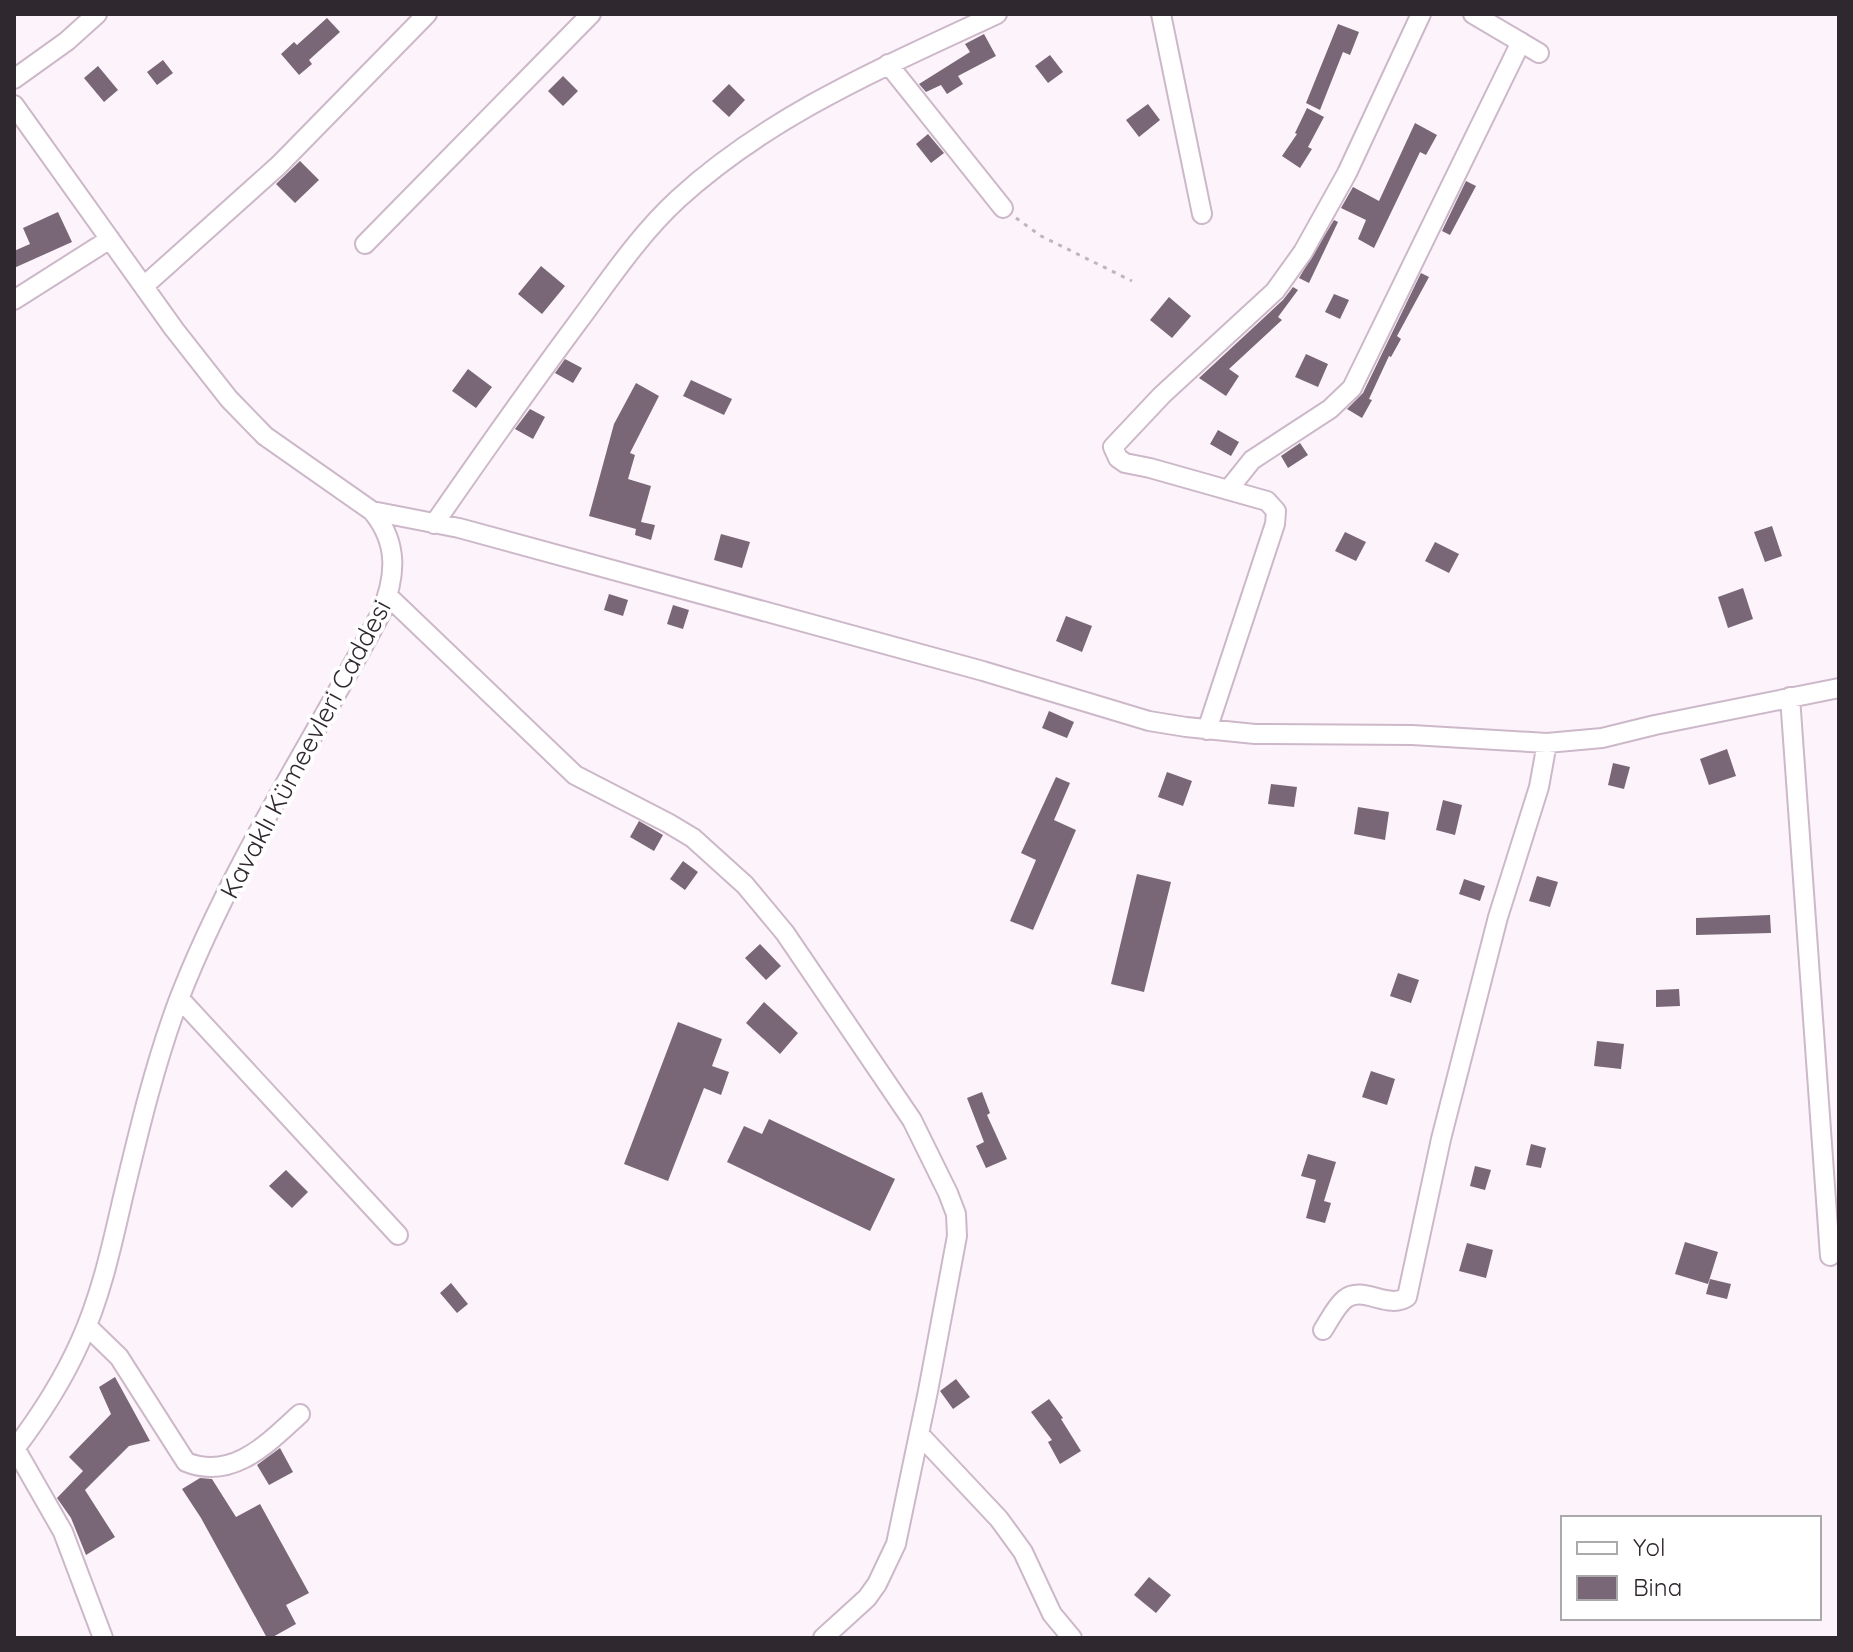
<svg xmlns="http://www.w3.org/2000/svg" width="1853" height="1652" viewBox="0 0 1853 1652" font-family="Quicksand,sans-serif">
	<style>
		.building { fill: #796676 }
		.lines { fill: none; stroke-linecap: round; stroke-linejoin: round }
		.minor-casing { stroke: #cdb8c9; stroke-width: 22 }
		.path { stroke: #bfb6bd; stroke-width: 3; stroke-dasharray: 4 6; stroke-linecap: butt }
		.minor { stroke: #fff; stroke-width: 18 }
		.labels { text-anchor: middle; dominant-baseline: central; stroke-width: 8; stroke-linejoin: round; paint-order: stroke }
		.street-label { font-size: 26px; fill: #30282f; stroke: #fff }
	</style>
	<rect width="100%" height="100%" fill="#fdf4fb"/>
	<path class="building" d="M327,18l13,14 -31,28 3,4 -13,11 -18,-21 13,-12 3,3z
		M1338,24l21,8 -9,23 -7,-3 -23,58 -14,-7z
		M984,34l12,22 -38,20 5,8 -16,10 -6,-9 -15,7 -7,-8 51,-32 -5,-8z
		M1050,55l13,17 -15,11 -13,-17z
		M163,60l10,13 -16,12 -10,-13z
		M98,66l20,24 -14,12 -20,-24z
		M563,76l15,15 -15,15 -15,-15z
		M729,84l16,16 -16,17 -17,-16z
		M1148,104l12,16 -21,17 -13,-17z
		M1307,108l17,9 -16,30 4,2 -12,19 -18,-12 15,-22 -2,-1z
		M1415,123l22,12 -11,20 -6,-3 -46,96 -16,-9 8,-19 -25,-12 12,-21 26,14z
		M928,134l16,19 -13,10 -15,-19z
		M300,161l19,19 -24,23 -19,-19z
		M1466,181l10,5 -26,49 -8,-4z
		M58,212l14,30 -58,26v-17l16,-7 -7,-16z
		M1334,220l4,2 -29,61 -10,-5z
		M541,266l24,20 -23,28 -24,-20z
		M1421,273l8,4 -32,59 4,3 -10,18 -2,-1 -20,43 3,1 -10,18 -15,-9 16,-16z
		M1293,287l5,3 -20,27 4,3 -53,49 10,7 -13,20 -27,-18 84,-78z
		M1334,294l15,6 -9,19 -15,-7z
		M1169,297l22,19 -19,22 -22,-18z
		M1306,354l22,10 -10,23 -23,-10z
		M565,359l17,9 -9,15 -18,-10z
		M468,369l24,18 -16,21 -24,-17z
		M691,380l41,19 -8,16 -41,-19z
		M636,383l23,13 -29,57 5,2 -7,24 23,7 -10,36 14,3 -4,15 -16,-5 1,-6 -47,-13 25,-92z
		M530,409l15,8 -12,22 -18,-10z
		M1218,430l21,12 -8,14 -21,-12z
		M1300,443l8,12 -20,13 -7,-12z
		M1772,526l10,30 -17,6 -11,-30z
		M1345,532l21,10 -10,19 -21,-10z
		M721,534l29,8 -8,26 -28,-8z
		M1435,542l24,12 -10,19 -24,-12z
		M1743,588l10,31 -25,9 -10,-31z
		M609,594l19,6 -5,16 -19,-6z
		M673,605l16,5 -6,19 -16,-5z
		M1066,616l26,10 -10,26 -26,-11z
		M1049,711l25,11 -7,16 -25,-10z
		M1727,749l9,27 -27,9 -9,-26z
		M1613,763l17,4 -6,22 -16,-4z
		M1167,772l25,9 -9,25 -25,-9z
		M1056,777l14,6 -16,37 22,10 -43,100 -23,-9 26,-61 -15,-7z
		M1271,784l26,3 -3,20 -26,-3z
		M1443,800l19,5 -7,30 -19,-5z
		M1358,807l31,5 -4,28 -31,-6z
		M639,821l24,14 -9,16 -24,-14z
		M683,861l15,11 -13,18 -15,-11z
		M1137,874l34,8 -27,110 -33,-8z
		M1537,876l21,6 -8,25 -21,-6z
		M1464,879l21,7 -5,15 -21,-7z
		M1770,915l1,18 -75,2v-17z
		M760,944l21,22 -15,14 -21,-22z
		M1398,973l21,7 -8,23 -21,-7z
		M1679,989l1,17 -24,1v-17z
		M764,1002l34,31 -18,21 -34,-31z
		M678,1022l44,17 -10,27 17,6 -8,23 -17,-7 -36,93 -44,-17z
		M1597,1041l27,3 -3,25 -27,-3z
		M1371,1071l24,8 -8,26 -25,-8z
		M982,1092l8,21 -3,2 20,44 -21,9 -10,-22 8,-4 -17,-44z
		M769,1119l126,60 -25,52 -143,-69 17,-36 18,8z
		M1531,1144l15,4 -5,20 -15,-3z
		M1308,1154l28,8 -12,39 7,2 -6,20 -19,-5 10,-38 -15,-4z
		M1475,1166l16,4 -6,20 -15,-4z
		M286,1170l22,22 -16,16 -23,-22z
		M1685,1242l33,10 -10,32 -33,-10z
		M1467,1243l26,7 -7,28 -27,-7z
		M1710,1279l21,5 -4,15 -21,-5z
		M451,1283l17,21 -11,9 -17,-20z
		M115,1377l35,64 -21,5 -44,44 30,47 -29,18 -15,-37 -14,-20 26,-27 -14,-14 42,-43 -12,-27z
		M956,1379l14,18 -17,12 -13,-18z
		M1049,1399l14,19 -2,1 20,32 -21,13 -12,-22 4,-2 -21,-28z
		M280,1448l13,24 -24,13 -12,-20z
		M200,1478l12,1 24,38 24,-13 49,89 -23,12 10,19 -25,14h-4l-66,-120 -19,-29z
		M1149,1577l22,18 -15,18 -22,-18z"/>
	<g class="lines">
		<defs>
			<path id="minor" d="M1161,14l41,200
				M1473,14l66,39
				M888,64l115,144
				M14,79l53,-38 30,-27
				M14,105l160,224 55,70 36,37 107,75c27,32 24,66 9,102 -68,128 -149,250 -202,386 -24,64 -40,131 -56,198 -11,48 -22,99 -43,145 -17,38 -40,74 -66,108
				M365,244l226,-230
				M144,286l135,-121 148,-151
				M14,300l96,-61
				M1228,490l24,-30 78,-51 22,-21 169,-346
				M372,511l87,17 524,143 166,50 37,6 69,7 157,1 135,8 55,-5 53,-13 184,-37
				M434,524c47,-68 95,-136 144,-202 32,-43 61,-87 100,-123 93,-85 206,-132 319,-185
				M388,596l187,179 93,48 25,15 52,47 40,48 127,187 36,73 8,21 1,22 -29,155 -32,153 -19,40 -10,14 -44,40
				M1790,697l40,559
				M1207,730l68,-206 1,-13 -9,-10 -117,-33 -25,-5 -7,-5 -5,-11 49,-52 113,-104 28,-39 44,-79 74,-159
				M180,999l218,236
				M87,1326l32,31 67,105c47,19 82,-19 114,-48
				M1323,1330c6,-9 13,-24 22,-31 18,-14 43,11 62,-2l34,-158 57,-222 41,-130 8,-44
				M920,1435l79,84 24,33 29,62 20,24
				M15,1448l48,84 40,106"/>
		</defs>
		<use href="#minor" class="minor-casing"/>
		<path class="path" d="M1016,218l25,18 91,45"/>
		<use href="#minor" class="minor"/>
	</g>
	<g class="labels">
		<g class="street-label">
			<text transform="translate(305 749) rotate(-62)">Kavaklı Kümeevleri Caddesi</text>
		</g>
	</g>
	<rect width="1853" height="1652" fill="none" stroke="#30282f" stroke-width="32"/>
	<rect x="1561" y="1516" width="260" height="104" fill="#ffffff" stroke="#aca9ac" stroke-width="2"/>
	<rect x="1577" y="1542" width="40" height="12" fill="#ffffff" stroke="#aca9ac" stroke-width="2"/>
	<text x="1633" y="1556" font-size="24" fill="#30282f">Yol</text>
	<rect x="1577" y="1576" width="40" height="24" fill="#796676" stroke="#aca9ac" stroke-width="2"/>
	<text x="1633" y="1596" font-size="24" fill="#30282f">Bina</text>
</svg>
